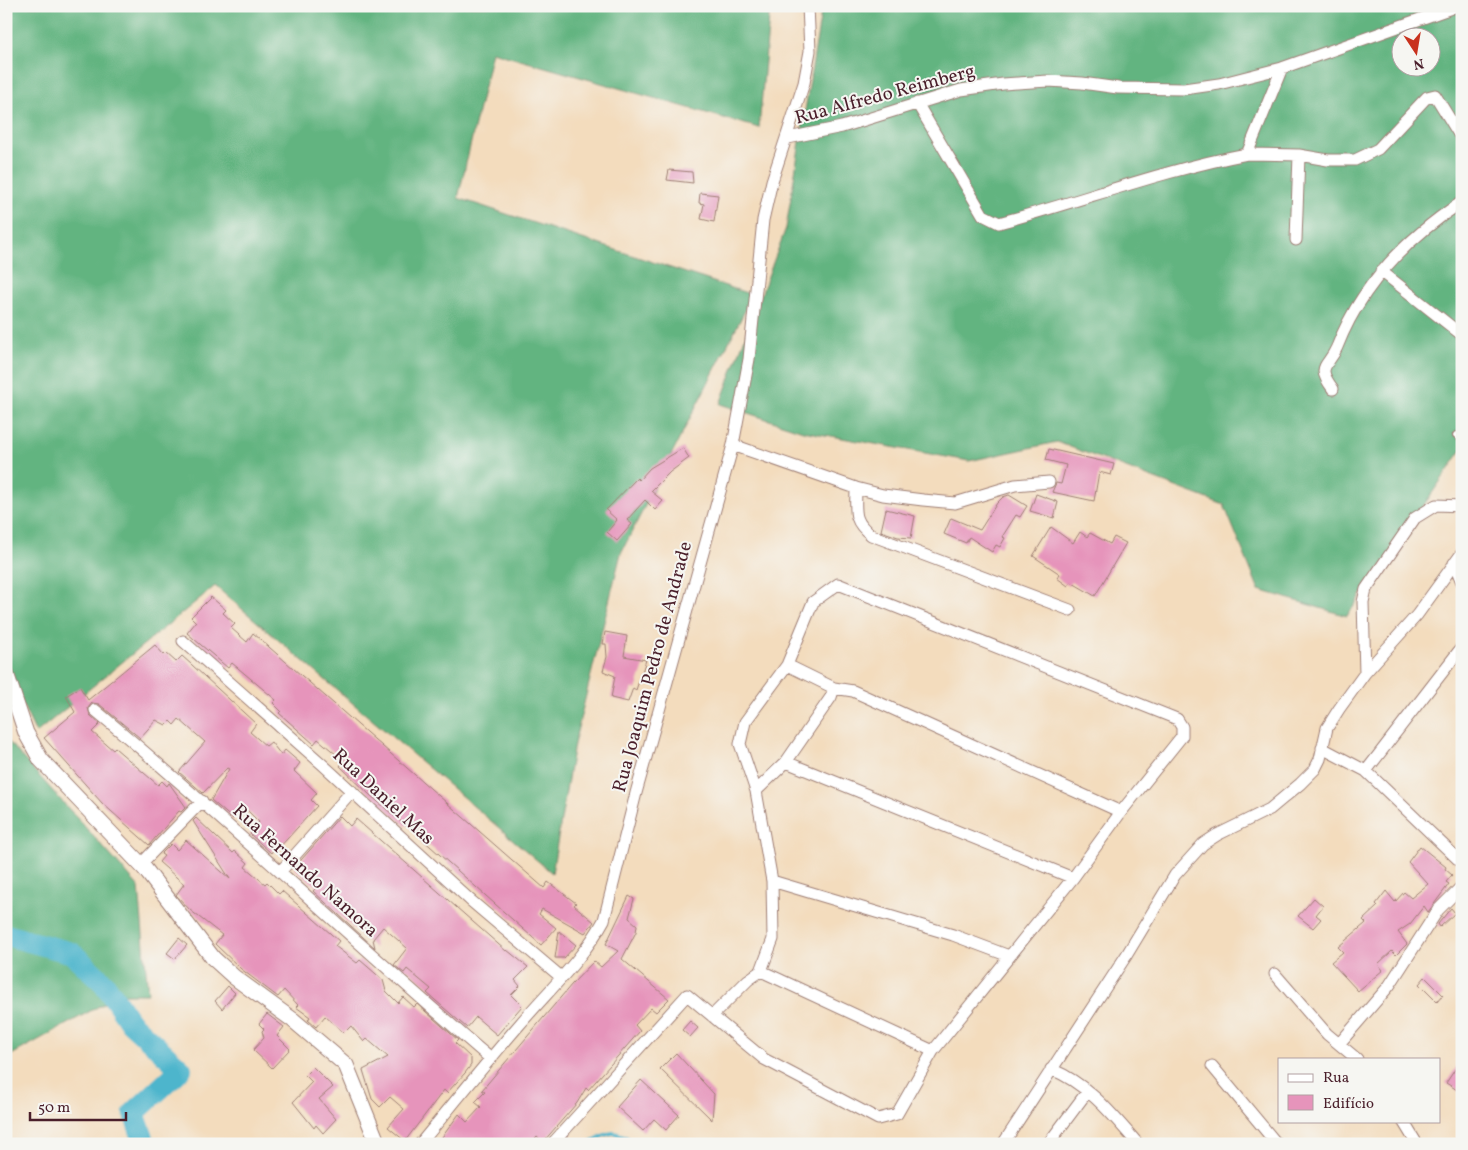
<svg xmlns="http://www.w3.org/2000/svg" width="1468" height="1150" viewBox="0 0 1468 1150" font-family="Vollkorn,serif">
	<style>
		.forest { fill: #62b480; stroke: #566a56; fill-rule: evenodd }
		.lines { fill: none; stroke-linecap: round; stroke-linejoin: round }
		.stream { stroke: #4eb5cc; stroke-width: 4 }
		.river { stroke: #4eb5cc; stroke-width: 22 }
		.building { fill: #e694bb }
		.lane-casing { stroke: #9e7e74; stroke-width: 8 }
		.street-casing { stroke: #9e7e74; stroke-width: 13 }
		.secondary-casing { stroke: #9e7e74; stroke-width: 17 }
		.lane { stroke: #fff; stroke-width: 5.5 }
		.street { stroke: #fff; stroke-width: 11 }
		.secondary { stroke: #fff; stroke-width: 15 }
		.labels { text-anchor: middle; dominant-baseline: central; stroke-width: 4; stroke-linejoin: round; paint-order: stroke }
		.street-label { font-size: 19px; fill: #4a1f2b; stroke: #f6f6f2 }
	</style>
	<rect width="100%" height="100%" fill="#f6f6f2"/>
	<filter id="ink" filterUnits="userSpaceOnUse"><feTurbulence type="fractalNoise" baseFrequency=".02" numOctaves="2"/><feDisplacementMap in="SourceGraphic" scale="10" xChannelSelector="R" yChannelSelector="G"/><feConvolveMatrix kernelMatrix="1 2 1 2 8 2 1 2 1" color-interpolation-filters="sRGB"/></filter>
	<filter id="wash" filterUnits="userSpaceOnUse"><feTurbulence type="fractalNoise" baseFrequency=".0096" numOctaves="4" result="noise"/><feDisplacementMap in="SourceGraphic" scale="20" xChannelSelector="R" yChannelSelector="G"/><feGaussianBlur stdDeviation="1.12" result="paint"/><feColorMatrix in="noise" values="0 0 0 0 0 0 0 0 0 0 0 0 0 0 0 0 0 1.4 0 .05"/><feComposite in="paint" operator="in"/></filter>
	<g filter="url(#wash)">
		<rect width="100%" height="100%" fill="#f3dcbd"/>
		<path class="forest" d="M6,6h764l-11,122 -267,-76 -34,146 295,97 -132,258 -47,191 -22,129 -337,-287 -179,147 -30,-63z
			M822,6h640v444l-115,166 -88,-26 -35,-85 -167,-63 -88,19 -166,-30 -83,-27 66,-176zM1400,38h30v30h-30z
			M6,739l133,148 9,107h-27l-115,64z"/>
		<g class="lines">
			<path class="stream" d="M589,1144c20,-14 27,-15 47,0"/>
			<path class="river" d="M6,935l66,18 32,30 26,39 51,47 -47,44 11,31"/>
		</g>
		<g id="blocks">
			<path class="building" d="M669,170l23,2 1,11 -26,-3z
				M700,193l18,2 -4,27 -13,-3 3,-15 -5,-1z
				M683,448l6,10 -19,14 -19,19 12,10 -8,9 -10,-10 -18,20 5,4 -15,17 -10,-9 10,-12 -11,-10 31,-32 2,2 11,-12z
				M1049,449l65,15 -3,11 -12,-3 -5,29 -42,-9 4,-9 5,1 5,-19 -20,-5z
				M1036,494l22,8 -4,16 -24,-7z
				M1009,495l18,11 -7,11 -4,-2 -14,22 3,1 -5,9 -4,-2 -4,7 -23,-15 -3,6 -22,-9 7,-16 29,12 17,-27 6,-6z
				M886,509l29,7 -4,22 -13,-1 -17,-6z
				M1051,527l22,16 7,-11 7,5 3,-4 20,11 4,-7 12,6 -31,53 -24,-14 -3,4 -11,-8 3,-4 -27,-18z
				M211,597l15,13 -3,3 12,11 -4,4 16,14 6,-9 291,255 4,-6 28,21 -2,2 20,17 -9,11 -43,-24 -3,5 17,14 -15,17 -120,-107 1,-2 -15,-12 -1,2 -36,-31 -30,-29 4,-5 -26,-22 -4,5 -35,-31 2,-2 -8,-8 3,-3 -44,-37 -4,5 -41,-35 9,-11 -5,-5z
				M605,632l22,4 -3,20 22,4 -10,30 -3,-2 -5,14 -17,-4 4,-22 -12,-5 4,-14 -1,-13h-3z
				M155,645l9,10 2,-2 10,9 6,-6 10,9 64,59 -6,8 16,14 5,-4 10,13 4,-5 15,13 -6,8 23,22 -6,7 6,6 -39,43 -2,-2 -5,6 -21,-19 9,-12 -15,-15 -11,12 -22,-19 18,-31 -2,-1 -24,25 -24,-21 26,-30 -26,-23 -5,6 -4,-4 -4,4 -10,-5 -16,18 -41,-34 -7,-1 -4,5 2,7 10,9 -8,8 21,18 2,-2 43,37 4,-4 5,5 2,-3 17,24 -5,5 -2,-1 -30,34 -47,-42 -58,-65 31,-26 -9,-16 14,-9 8,13z
				M340,816l10,10 6,-7 150,132 1,-1 21,17 -13,13 5,6 -9,9 11,11 -25,29 -21,-18 -9,11 -40,-35 4,-4 -24,-20 -3,4 -10,-8 13,-17 -24,-21 -10,12 2,9 -62,-57 4,-4 -23,-19z
				M196,818l37,35 2,-2 13,12 -3,4 20,17 2,-2 12,12 3,-3 57,50 -4,5 22,17 3,-3 23,20 3,11 12,12 5,-6 11,10 3,-3 41,36 -3,3 16,15v7l-6,8 -18,20 -3,-3 -39,51 -17,-14 16,-18 -14,-12 -10,10 -8,-8 -9,-29 25,-13 -21,-18 -3,3 -13,-16 -7,7 -19,-17 -9,11 -8,-7 2,-3 -14,-10 2,-2 -14,-15 -6,7 -37,-28 -26,-25 7,-9 -32,-25 -14,-15 8,-11 -25,-22 5,-6 -3,-2 10,-10 6,6 9,-10 44,39 -37,-58z
				M1420,846l26,21 -1,2 7,6 -6,7 3,2 -21,28 -4,-6 -14,18 -12,8 9,12 -11,11 -4,-4 -14,13 5,6 -25,21 -27,-29 12,-10 -5,-5 28,-24 -3,-3 15,-14 -2,-2 10,-13 9,11 9,-10 7,6 17,-14 -20,-22z
				M629,896l5,3 -5,19 8,7 -1,7 -14,27 47,40 -13,13 -5,-4 -16,17 5,6 -52,59 -2,-2 -9,15 -34,39 -6,-5 -6,7h-94l22,-30 8,8 14,-15 -6,-5 10,-10 -3,-2 90,-106 22,-23 7,6 17,-16 -12,-7z
				M1314,898l9,8 -7,9 5,4 -8,9 -15,-12z
				M1451,908l4,5 -15,14 -2,-3z
				M559,931l17,14 -12,13h-9z
				M179,938l8,7 -12,14 -8,-6z
				M1425,977l18,18 -6,7 -18,-18z
				M228,986l7,7 -13,16 -7,-8z
				M267,1014l17,13 -7,9 13,13 -18,19 -19,-18 11,-12 -2,-7 2,-2 -5,-5z
				M690,1021l8,7 -8,9 -8,-7z
				M676,1053l38,41 -2,26 -52,-51z
				M1462,1059v34l-16,-10z
				M313,1067l20,20 -14,12 17,20 -13,14 -7,-8 -2,3 -21,-26 19,-20 -7,-7z
				M641,1080l38,35 -13,15 -12,-11 -11,12 -26,-24z"/>
		</g>
	</g>
	<g filter="url(#ink)">
		<use href="#blocks" fill-opacity="0" stroke="#9e7e74" stroke-width="1"/>
		<g class="lines">
			<defs>
				<path id="lane" d="M1456,435l6,5"/>
				<path id="street" d="M917,103l66,112 16,8c83,-22 164,-53 248,-69l35,-86
					M788,138l54,-11 119,-37 42,-6 45,-3 34,2 36,5 66,1 35,-5 63,-16 175,-62
					M1247,154l52,1 29,5h27l23,-11 49,-52 8,-2 27,44
					M1296,240l3,-85
					M1381,271l81,64
					M1333,389c-18,-24 -5,-21 4,-42 24,-62 70,-109 125,-145
					M733,445l123,43 27,7 40,5 32,3 60,-18 34,-3
					M856,488c0,23 -4,32 15,47l199,75
					M1454,563l8,19
					M183,641l139,123 148,136 91,77
					M787,665l47,23
					M1365,673l-2,-71 3,-13 49,-71 21,-13 26,1
					M95,710c135,112 262,235 396,349
					M1322,748l44,23 96,92
					M786,762l287,116
					M1366,771l96,-124
					M140,865l62,-64
					M280,872l72,-81
					M772,881l181,54 56,21
					M761,971l172,80
					M1275,974l52,60 30,25
					M712,1016l36,-36 13,-9 12,-32 -1,-58 -16,-90 30,-29 45,-65 3,-9 19,3 268,121
					M1339,1044l50,-58 49,-76 24,-24
					M1212,1066l65,78
					M1051,1069c37,15 61,45 87,75
					M1403,1121l14,23
					M420,1144c33,-40 66,-81 100,-120 29,-34 63,-65 84,-104l32,-127 97,-348 16,-86 14,-139 9,-39 32,-98 6,-32 -2,-45
					M552,1144l135,-149 77,64 114,60 19,-5 36,-63 140,-173 48,-66 61,-76v-9l-5,-8 -339,-135 -25,18 -26,63 -42,57 -5,22 16,47
					M1003,1144l123,-188 49,-81 28,-31 14,-9 53,-26 30,-25 15,-15 5,-10 7,-31 12,-19 26,-36 52,-58 45,-62
					M1048,1144l39,-52"/>
				<path id="secondary" d="M6,673l20,60 15,27 104,109 68,89 21,19 59,43 53,45 32,79"/>
			</defs>
			<use href="#lane" class="lane-casing"/>
			<use href="#street" class="street-casing"/>
			<use href="#secondary" class="secondary-casing"/>
			<use href="#lane" class="lane"/>
			<use href="#street" class="street"/>
			<use href="#secondary" class="secondary"/>
		</g>
	</g>
	<g class="labels">
		<g class="street-label">
			<text transform="translate(885 95) rotate(-15)">Rua Alfredo Reimberg</text>
			<text transform="translate(653 667) rotate(-75)">Rua Joaquim Pedro de Andrade</text>
			<text transform="translate(383 797) rotate(43)">Rua Daniel Mas</text>
			<text transform="translate(305 871) rotate(42)">Rua Fernando Namora</text>
		</g>
	</g>
	<rect width="1468" height="1150" fill="none" stroke="#f6f6f2" stroke-width="25"/>
	<rect x="1278" y="1058" width="162" height="65" fill="#f6f6f2" stroke="#b1a0a2"/>
	<rect x="1288" y="1074" width="25" height="8" fill="#ffffff" stroke="#b1a0a2"/>
	<text x="1323" y="1082" font-size="15" fill="#4a1f2b">Rua</text>
	<rect x="1288" y="1095" width="25" height="15" fill="#e694bb" stroke="#b1a0a2"/>
	<text x="1323" y="1108" font-size="15" fill="#4a1f2b">Edifício</text>
	<g transform="translate(1416 52) rotate(168)"><circle r="24" fill="#f6f6f2" stroke="#b1a0a2"/>
	<path d="M0-4L9 19L0 12L-9 19Z" fill="#c8321e"/>
	<text y="-8" font-size="14" font-weight="bold" text-anchor="middle" fill="#4a1f2b">N</text>
	</g>
	<path d="M30 1112v8h96v-8" fill="none" stroke="#4a1f2b" stroke-width="2.5"/>
	<text x="38" y="1112" font-size="15" fill="#4a1f2b" stroke="#f6f6f2" stroke-width="4" paint-order="stroke">50 m</text>
</svg>
